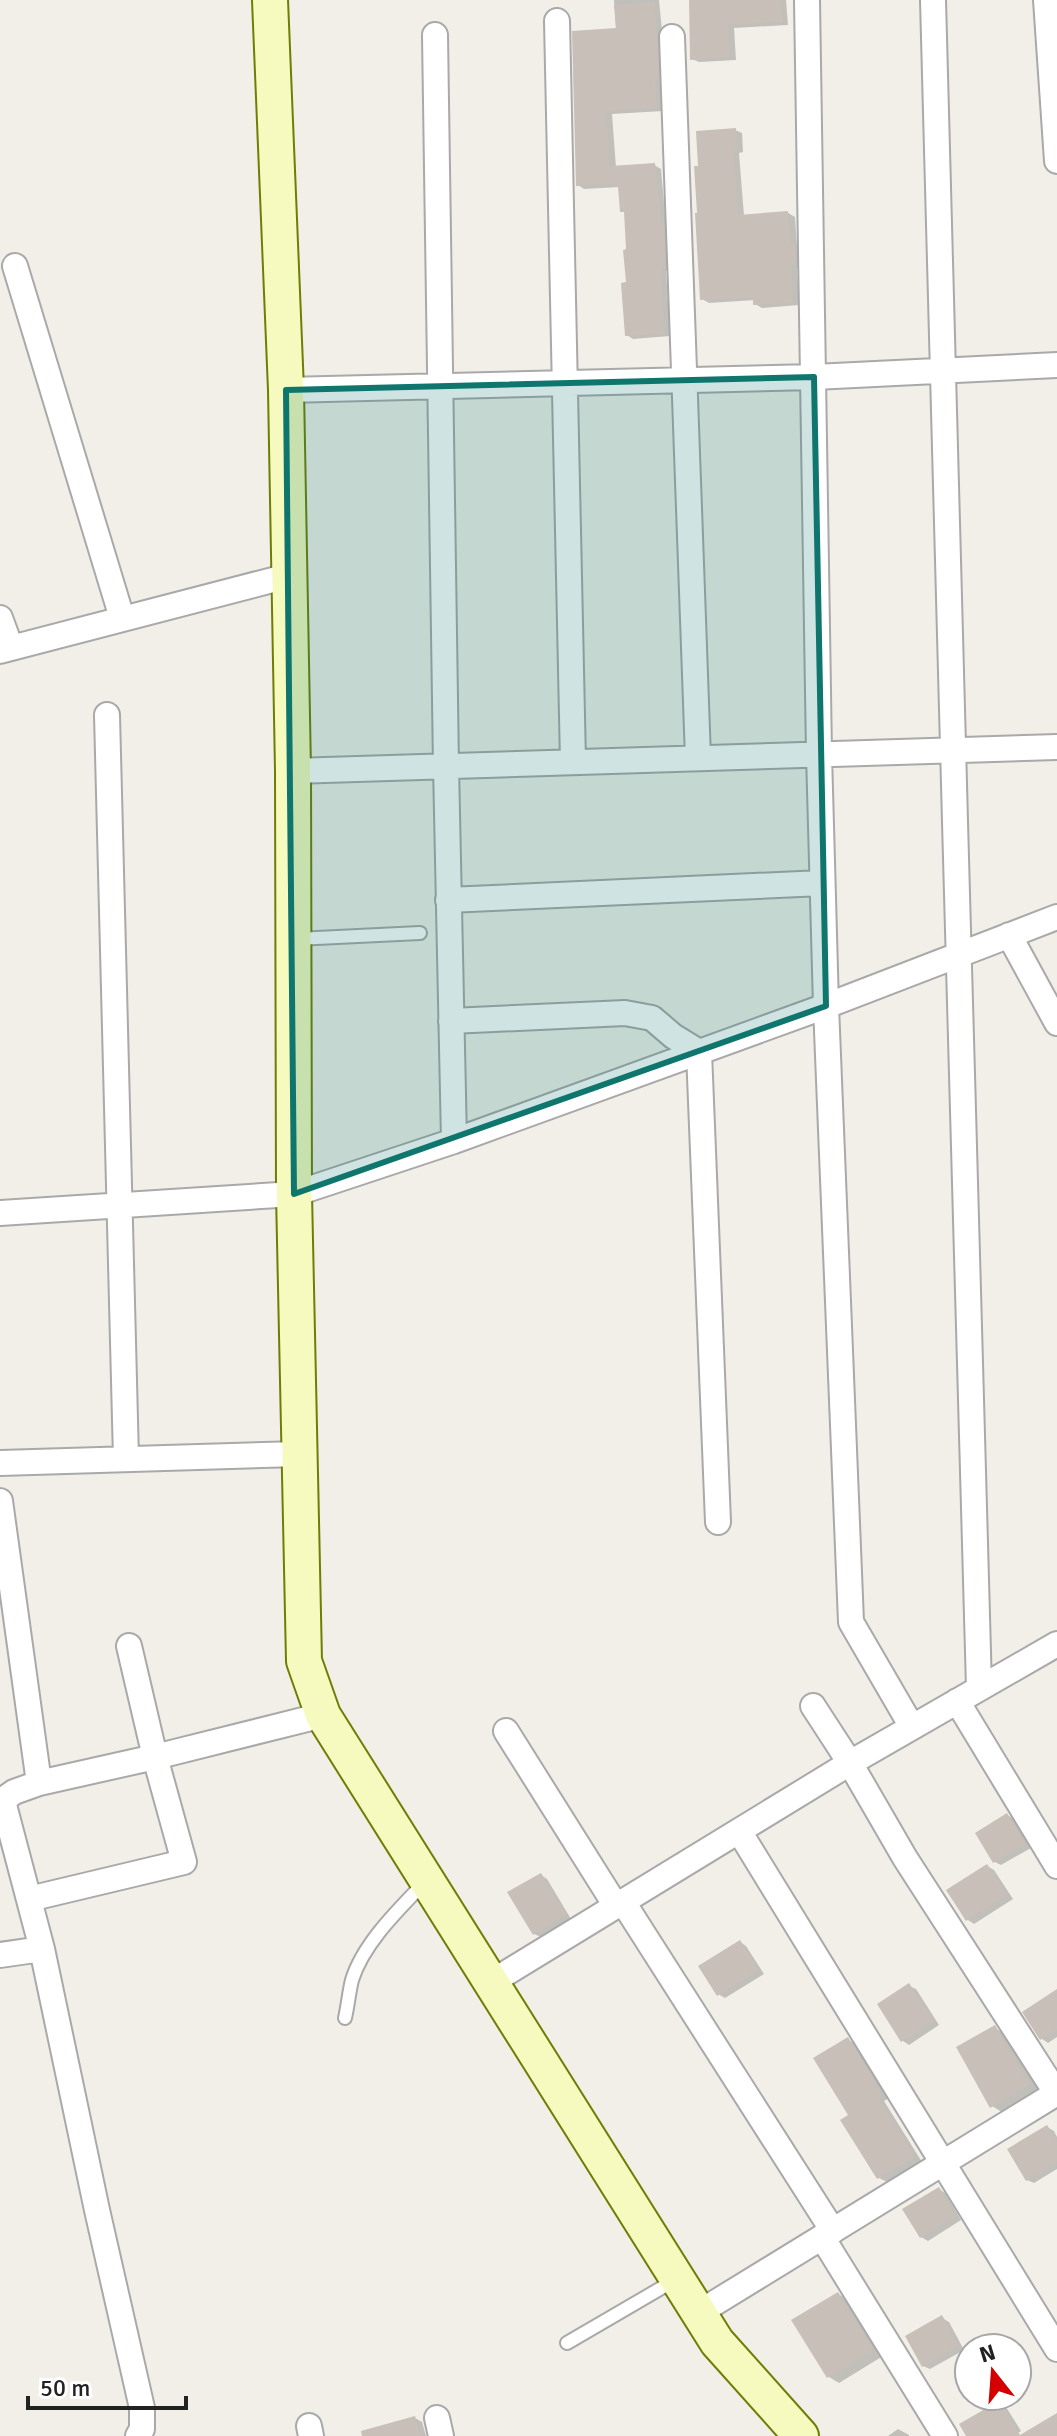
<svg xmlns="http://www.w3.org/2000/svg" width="1057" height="2436" viewBox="0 0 1057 2436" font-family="Signika,sans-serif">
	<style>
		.shadow { fill: #0003 }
		.building { fill: #c7bfb8 }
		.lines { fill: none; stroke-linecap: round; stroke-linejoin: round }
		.service-casing { stroke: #a9a9a9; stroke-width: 16 }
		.minor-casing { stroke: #a9a9a9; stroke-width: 28 }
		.secondary-casing { stroke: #707d05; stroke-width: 38 }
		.service { stroke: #fff; stroke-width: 12 }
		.minor { stroke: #fff; stroke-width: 24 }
		.secondary { stroke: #f7fabf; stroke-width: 34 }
		.marked { fill: #0f766e; fill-opacity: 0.2; stroke: #0f766e; stroke-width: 6; stroke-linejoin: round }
	</style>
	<rect width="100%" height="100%" fill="#f2efe9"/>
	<path class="shadow" d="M614,0h45l4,41 1,41h-3l2,29 -51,3 4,54 38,-3 7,4 9,102h-4l4,65 -37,3 -6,-4 1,-84 -2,-38 -7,-26 -35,2 -6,-4 38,-155z
		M691,0h95l2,25 -54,3 2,32 -37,2 -7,-3z
		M735,130l7,3 1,19 -4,1 5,63 44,-3 7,4 2,30 4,2 1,19h-5l2,37 -37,3 -7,-4v-4l-46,3 -7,-4z
		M1007,1815l7,4 17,29 -30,17 -6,-3z
		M987,1866l7,4 19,29 -39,25 -6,-4z
		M541,1875l6,4 24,40 -30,18 -7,-3z
		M740,1942l6,4 18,28 -39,24 -7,-4z
		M909,1986l7,3 23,36 -30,20 -6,-4 -23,-37z
		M1057,1993v44l-9,6 -6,-4z
		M995,2028l10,6 35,57 -38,21 -10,-6z
		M848,2040l8,4 33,54 -5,3 38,61 -35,20 -8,-4 -28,-62z
		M1047,2127l7,4 3,6v32l-23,14 -7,-3z
		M939,2189l6,4 16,27 -33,21 -7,-4z
		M838,2294l11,6 34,56 -44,27 -10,-6z
		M942,2318l7,4 15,28 -34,19 -7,-3z
		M999,2403l7,4 15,24 -8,5h-44z
		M415,2418l7,4 4,14h-46z
		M898,2429l11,6v1h-21z"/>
	<path class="building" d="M689,0h92l2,22 -55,3 2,32 -40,3z
		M654,2l3,34 2,43 -4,1 2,28 -51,4 4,54 45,-3 6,61 3,-1 1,45 -4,1 3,65 -39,2 -4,-53 5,-1 -3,-32 3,-1 -2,-37h-4l-2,-25 -2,-3 -40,2 -4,-155 44,-3 -2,-23z
		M736,128l1,21 -4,1 5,65 50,-4 3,33h4l1,21h-5l2,38 -40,2v-8l-53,3 -5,-87h2l-3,-47h4l-2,-35z
		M1007,1813l19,31 -33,19 -18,-30z
		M987,1864l20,31 -41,26 -20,-31z
		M541,1873l25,42 -33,20 -26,-43z
		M740,1940l19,30 -42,26 -19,-30z
		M909,1983l25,38 -33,21 -24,-38z
		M1057,1989v40l-17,11 -18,-28z
		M995,2025l35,60 -40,23 -34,-61z
		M848,2037l34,56 -5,3 38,61 -38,22 -37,-59 8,-5 -35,-57z
		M1047,2125l10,16v21l-31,19 -19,-32z
		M939,2187l17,29 -36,22 -18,-29z
		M838,2292l36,58 -47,28 -36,-58z
		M942,2315l17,31 -37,21 -17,-31z
		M999,2401l21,34 37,-22v23h-91l-7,-12z
		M415,2416l6,20h-59l-1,-5z"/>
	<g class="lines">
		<defs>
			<path id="service" d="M296,939l124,-6
				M345,2018c3,-13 4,-26 7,-38 11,-36 46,-70 72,-97
				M567,2343l108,-63"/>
			<path id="minor" d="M807,0l12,754 7,252 25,616 61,105
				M933,0c14,563 31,1125 46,1688
				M1046,0l11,161
				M557,21l16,741
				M435,35l11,731 8,375
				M672,37l26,721
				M15,266l107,352
				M286,390l528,-13 243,-12
				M0,618l11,30
				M0,651l288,-75
				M107,715l19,744
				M293,771l764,-24
				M448,900l374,-17
				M1009,935l48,88
				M451,1021l174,-8 27,5 21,18 26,16 19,470
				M0,1213l294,-19 160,-53 372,-135 231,-89
				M0,1463l299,-9
				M0,1501l39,282
				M957,1701l100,165
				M813,1706l37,57 55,95 152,236
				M506,1731l110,175
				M739,1831l318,518
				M29,1899l155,-37 -29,-105 -26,-111
				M623,1902l210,329
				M0,1955l42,-6
				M490,1983l360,-220 207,-119
				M822,2237l123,199
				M700,2312l357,-219
				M437,2418l4,18
				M309,2426l2,10
				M138,2436l4,-7v-21l-45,-198 -55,-261 -38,-144 3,-8 7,-5 25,-9 116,-26 168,-42"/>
			<path id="secondary" d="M270,0l16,390 7,381 1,423 10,467 19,54 394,627 84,94"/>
		</defs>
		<use href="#service" class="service-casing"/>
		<use href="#minor" class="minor-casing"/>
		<use href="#secondary" class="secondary-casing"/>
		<use href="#service" class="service"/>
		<use href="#minor" class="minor"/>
		<use href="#secondary" class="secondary"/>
	</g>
	<path class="marked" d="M814,377l12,629 -532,188 -8,-804z"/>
	<g transform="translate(993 2372) rotate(343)"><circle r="38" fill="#ffffff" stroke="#a7a7a7" stroke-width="2"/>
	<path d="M0-6L14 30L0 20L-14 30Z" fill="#d40000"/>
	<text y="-12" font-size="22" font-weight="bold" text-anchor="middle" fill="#222222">N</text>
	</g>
	<path d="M28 2396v12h158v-12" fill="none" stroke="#222222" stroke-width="4"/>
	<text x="40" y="2396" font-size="24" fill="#222222" stroke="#ffffff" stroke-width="6" paint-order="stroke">50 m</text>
</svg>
